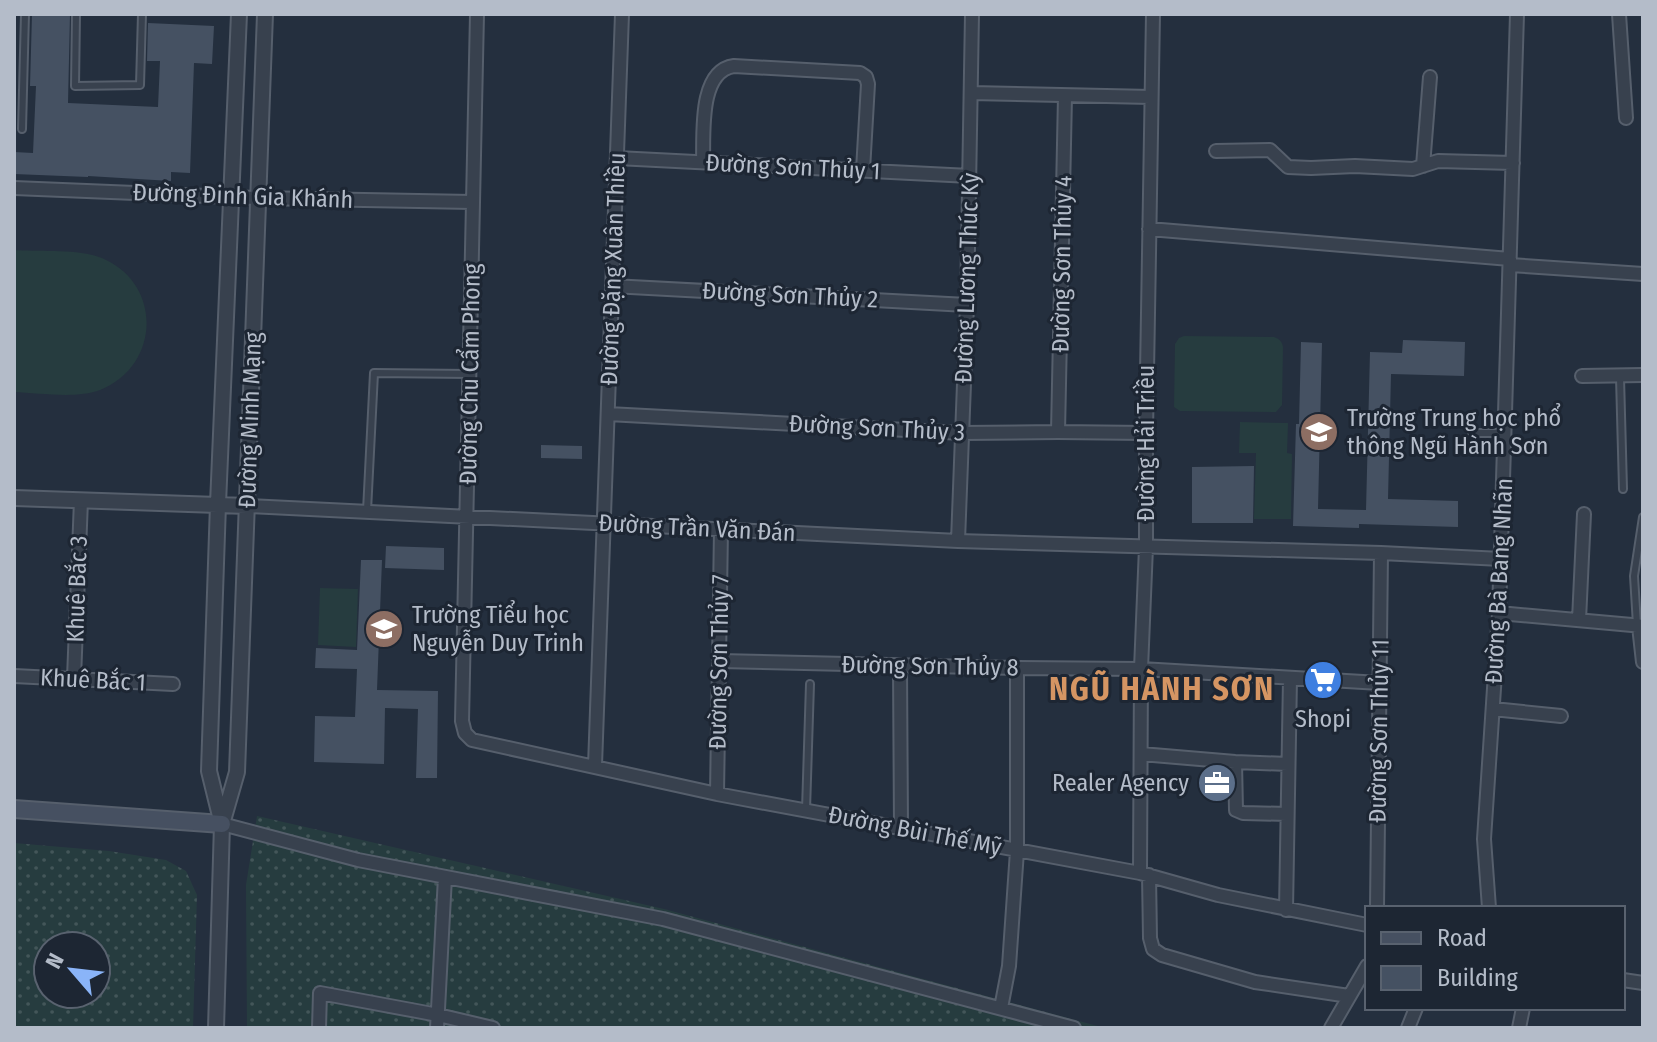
<svg xmlns="http://www.w3.org/2000/svg" width="1657" height="1042" viewBox="0 0 1657 1042" font-family="'Fira Sans Condensed',sans-serif">
	<style>
		.grass { fill: url(#grass-dots); fill-rule: evenodd }
		.garden { fill: #263c3f }
		.building { fill: #455162 }
		.lines { fill: none; stroke-linecap: round; stroke-linejoin: round }
		.service-casing { stroke: #565f6c; stroke-width: 10 }
		.minor-casing { stroke: #565f6c; stroke-width: 16 }
		.tertiary-casing { stroke: #565f6c; stroke-width: 18 }
		.secondary-casing { stroke: #565f6c; stroke-width: 20 }
		.service { stroke: #38414e; stroke-width: 6 }
		.minor { stroke: #38414e; stroke-width: 12 }
		.tertiary { stroke: #38414e; stroke-width: 14 }
		.secondary { stroke: #465061; stroke-width: 16 }
		.labels { text-anchor: middle; dominant-baseline: central; stroke-width: 6; stroke-linejoin: round; paint-order: stroke }
		.street-label { font-size: 24px; fill: #b4bcc9; stroke: #1d2633 }
		.poi-label { font-size: 24px; fill: #b4bcc9; stroke: #1d2633; text-anchor: start }
		.district-label { font-size: 32px; font-weight: bold; letter-spacing: 2px; fill: #d59563; stroke: #1d2633 }
	</style>
	<defs>
		<pattern id="grass-dots" width="8" height="8" patternUnits="userSpaceOnUse" patternTransform="scale(2)"><rect width="8" height="8" fill="#263c3f"/><path d="M2 2h.1M6 6h.1" fill="none" stroke="#435659" stroke-width="1.8" stroke-linecap="round"/></pattern>
	</defs>
	<rect width="100%" height="100%" fill="#242f3e"/>
	<path class="grass" d="M257,816l407,93 441,119h-858l-1,-143z
		M14,843l95,8 57,9 20,11 11,24 -4,133h-179zM48,946h48v48h-48z"/>
	<path class="garden" d="M14,250c26,2 69,-2 92,10 57,27 53,107 -6,130 -23,9 -61,3 -86,2z
		M1184,336l90,1c5,2 8,4 9,10l-1,58 -6,7 -96,-1 -6,-4 1,-63 4,-6z
		M1240,422l48,1 -1,30 5,1 -1,65h-37l2,-66h-17z
		M320,588l38,1 -2,58 -38,-2z"/>
	<path class="building" d="M32,14h38l-2,89 90,4 2,-46h-13l1,-38 66,3 -2,38 -18,-1 -4,110 -19,-1v9l-83,-5v1l-74,-3v-22l19,1 3,-67h-6z
		M1403,340l62,2 -1,34 -73,-2 -3,125 70,2v26l-99,-3v4l-66,-2 3,-102h3l2,-82 21,1 -4,166 48,1 4,-158 32,1z
		M541,445l41,1v13l-41,-1z
		M1254,466l-1,57h-61v-56z
		M386,546l58,2v22l-59,-2z
		M361,560h21l-5,130 61,1 -1,87h-21l2,-69 -33,-1 -1,56 -70,-2 1,-46 40,1 2,-48 -42,-1 1,-20 41,2z"/>
	<g class="lines">
		<defs>
			<path id="service" d="M76,14l-1,72 65,-1 2,-71
				M22,129l3,-115
				M1620,377l3,112
				M1472,433h32
				M367,511l7,-138 96,1
				M1637,625l-3,-49 9,-59
				M806,810l4,-126"/>
			<path id="minor" d="M477,14l-15,707 3,12 7,7 245,54 423,79 78,22 149,30
				M1619,14l7,104
				M971,93l180,4
				M1216,151l54,-1 18,17 23,1 44,-2 58,3 25,-8 75,2
				M617,158l353,18
				M703,162c1,-27 -5,-91 31,-96l126,7 6,4 2,7 -5,86
				M1423,166l7,-89
				M14,188l243,10 215,4
				M1149,229l361,30
				M1510,265l133,9
				M612,286l355,19
				M1582,376l61,-1
				M608,414l354,19 96,-1 88,1
				M1058,432l7,-336
				M247,506l711,35 423,12 120,6
				M958,541l9,-236 5,-291
				M1499,613l144,13
				M1579,620l5,-106
				M1639,626l4,36
				M720,661l297,7 124,1 239,14
				M900,666l1,162
				M14,676l159,8
				M74,678l7,-178
				M1493,709l68,7
				M1141,754l94,8 53,2
				M1235,762l1,48 7,3 44,1
				M595,766l27,-752
				M717,794l4,-265
				M222,824l136,36 305,59 411,109
				M1140,873l1,-204 5,-122v-114l7,-419
				M1149,875l1,63 3,11 9,6 93,27 94,14
				M1377,908l4,-355
				M1489,908l-5,-69 15,-226 18,-599
				M1286,910l4,-232
				M1623,980l20,3
				M1001,1008l8,-42 8,-115v-183
				M319,1028l1,-35 118,22 55,13
				M437,1028l8,-151
				M1331,1028l36,-62
				M1408,1028l8,-20
				M1519,1028l4,-20"/>
			<path id="tertiary" d="M14,498l233,8
				M221,820l-12,-49 9,-267 21,-490
				M216,1028l6,-204 15,-52 28,-758"/>
			<path id="secondary" d="M14,809l208,15"/>
		</defs>
		<use href="#service" class="service-casing"/>
		<use href="#minor" class="minor-casing"/>
		<use href="#tertiary" class="tertiary-casing"/>
		<use href="#secondary" class="secondary-casing"/>
		<use href="#service" class="service"/>
		<use href="#minor" class="minor"/>
		<use href="#tertiary" class="tertiary"/>
		<use href="#secondary" class="secondary"/>
	</g>
	<defs>
		<symbol id="school-disc" viewBox="-11 -11 22 22"><circle r="9.5" fill="#8d6e63" stroke="#1d2633"/><path d="M0-5L7-2L0 1L-7-2ZM-4 1L0 2.5L4 1V4Q0 6-4 4Z" fill="#fff"/></symbol>
		<symbol id="supermarket-disc" viewBox="-11 -11 22 22"><circle r="9.5" fill="#3f7fe0" stroke="#1d2633"/><path d="M-6-5.5h2.5l.6 2H6L4.5 2H-2.5L-4.4-4H-6ZM-1.5 3.2a1.3 1.3 0 1 0 .1 0ZM3 3.2a1.3 1.3 0 1 0 .1 0Z" fill="#fff"/></symbol>
		<symbol id="office-disc" viewBox="-11 -11 22 22"><circle r="9.5" fill="#5c6f8a" stroke="#1d2633"/><path d="M-6-3h4V-5.5h4V-3h4V5H-6ZM-1-4.5V-3h2v-1.5ZM-6 0V1H6V0Z" fill="#fff"/></symbol>
	</defs>
	<g fill-rule="evenodd">
		<use href="#school-disc" x="1297" y="410" width="44" height="44"/>
		<use href="#school-disc" x="362" y="607" width="44" height="44"/>
		<use href="#supermarket-disc" x="1301" y="658" width="44" height="44"/>
		<use href="#office-disc" x="1195" y="761" width="44" height="44"/>
	</g>
	<g class="labels">
		<g class="street-label">
			<text transform="translate(793 167) rotate(3)">Đường Sơn Thủy 1</text>
			<text transform="translate(243 196) rotate(2)">Đường Đinh Gia Khánh</text>
			<text transform="translate(1062 264) rotate(-89)">Đường Sơn Thủy 4</text>
			<text transform="translate(613 269) rotate(-88)">Đường Đặng Xuân Thiều</text>
			<text transform="translate(967 278) rotate(-88)">Đường Lương Thúc Kỳ</text>
			<text transform="translate(790 295) rotate(3)">Đường Sơn Thủy 2</text>
			<text transform="translate(470 374) rotate(-89)">Đường Chu Cẩm Phong</text>
			<text transform="translate(250 420) rotate(-88)">Đường Minh Mạng</text>
			<text transform="translate(877 428) rotate(3)">Đường Sơn Thủy 3</text>
			<text transform="translate(1146 443) rotate(-90)">Đường Hải Triều</text>
			<text transform="translate(697 528) rotate(3)">Đường Trần Văn Đán</text>
			<text transform="translate(1499 581) rotate(-87)">Đường Bà Bang Nhãn</text>
			<text transform="translate(77 589) rotate(-88)">Khuê Bắc 3</text>
			<text transform="translate(719 662) rotate(-89)">Đường Sơn Thủy 7</text>
			<text transform="translate(930 666) rotate(1)">Đường Sơn Thủy 8</text>
			<text transform="translate(93 680) rotate(3)">Khuê Bắc 1</text>
			<text transform="translate(1379 731) rotate(-89)">Đường Sơn Thủy 11</text>
			<text transform="translate(915 831) rotate(11)">Đường Bùi Thế Mỹ</text>
		</g>
		<g class="poi-label">
			<text x="1347" y="418">Trường Trung học phổ<tspan x="1347" dy="28">thông Ngũ Hành Sơn</tspan></text>
			<text x="412" y="615">Trường Tiểu học<tspan x="412" dy="28">Nguyễn Duy Trinh</tspan></text>
			<text x="1323" y="719" text-anchor="middle">Shopi</text>
			<text x="1189" y="783" text-anchor="end">Realer Agency</text>
		</g>
		<g class="district-label">
			<text x="1162" y="689">NGŨ HÀNH SƠN</text>
		</g>
	</g>
	<rect width="1657" height="1042" fill="none" stroke="#b4bcc9" stroke-width="32"/>
	<rect x="1365" y="906" width="260" height="104" fill="#1d2633" stroke="#59626f" stroke-width="2"/>
	<rect x="1381" y="932" width="40" height="12" fill="#465061" stroke="#59626f" stroke-width="2"/>
	<text x="1437" y="946" font-size="24" fill="#b4bcc9">Road</text>
	<rect x="1381" y="966" width="40" height="24" fill="#455162" stroke="#59626f" stroke-width="2"/>
	<text x="1437" y="986" font-size="24" fill="#b4bcc9">Building</text>
	<g transform="translate(72 970) rotate(298)"><circle r="38" fill="#1d2633" stroke="#59626f" stroke-width="2"/>
	<path d="M0-6L14 30L0 20L-14 30Z" fill="#8ab4f8"/>
	<text y="-12" font-size="22" font-weight="bold" text-anchor="middle" fill="#b4bcc9">N</text>
	</g>
</svg>
